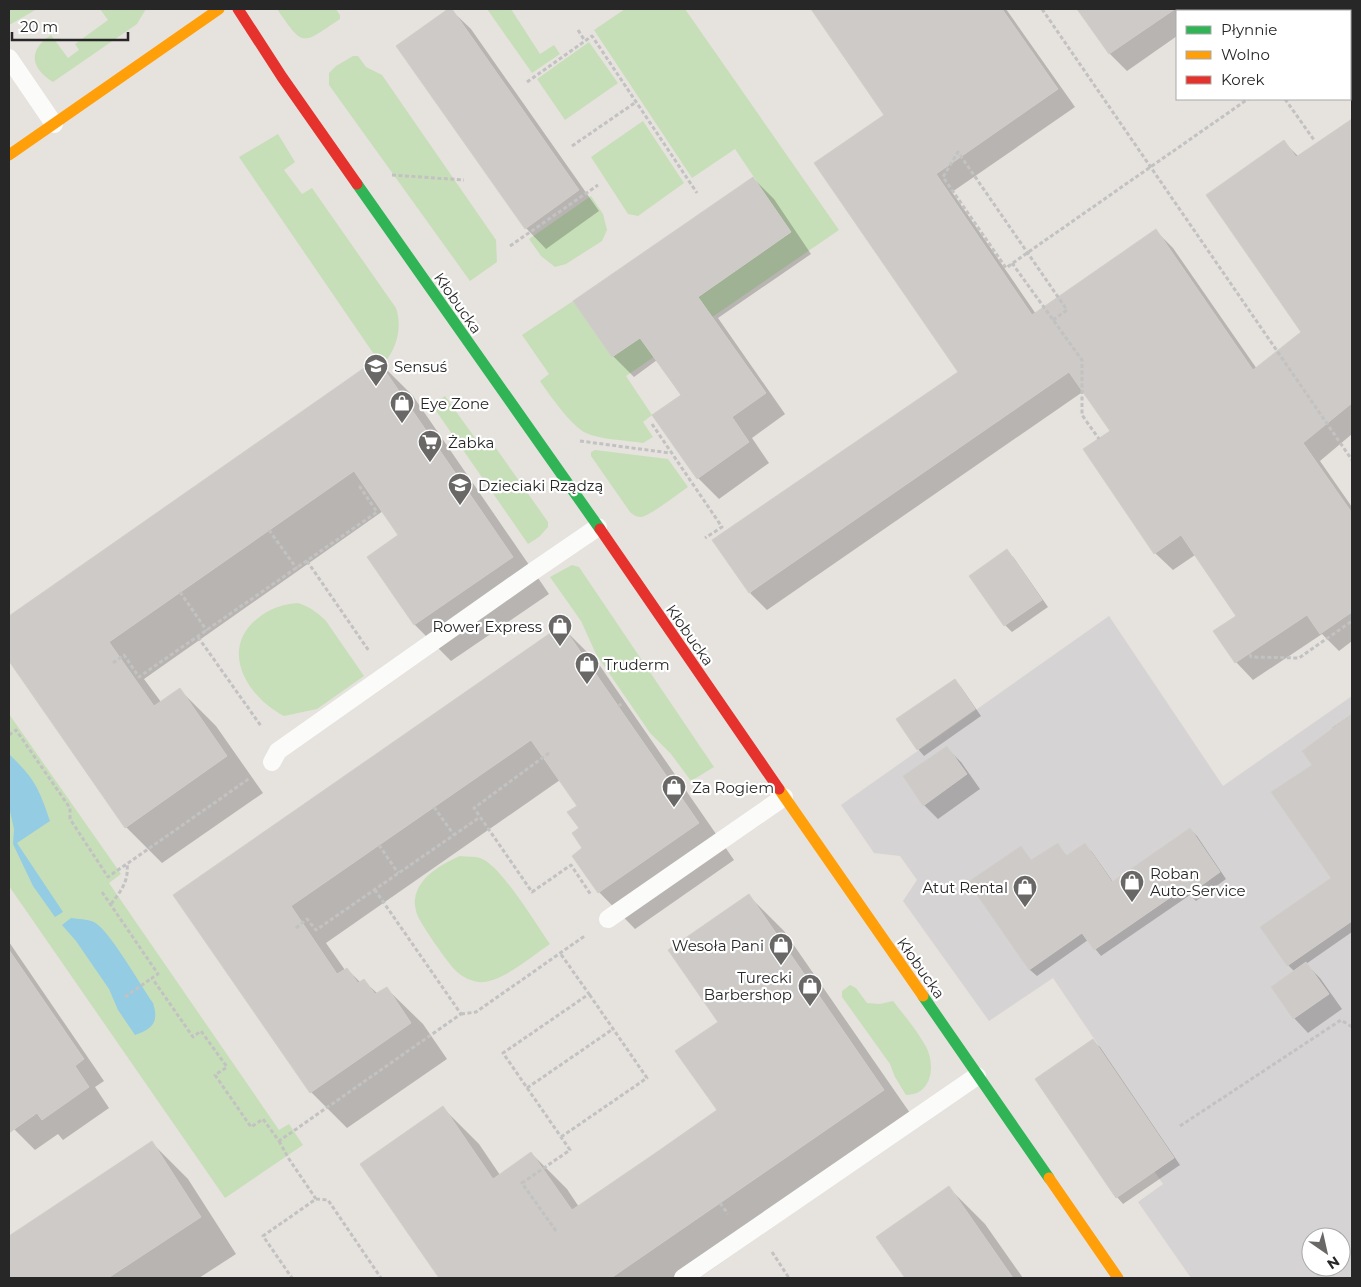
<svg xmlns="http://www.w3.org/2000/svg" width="1361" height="1287" viewBox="0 0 1361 1287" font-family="Montserrat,sans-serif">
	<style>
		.industrial { fill: #d6d3d5; fill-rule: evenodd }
		.green { fill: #c7dfb8 }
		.water { fill: #94cce4 }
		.shadow { fill: #0003 }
		.building { fill: #cdcac7; stroke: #d1ceca }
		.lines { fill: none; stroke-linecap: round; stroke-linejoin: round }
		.path { stroke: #c2c2c2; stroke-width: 3; stroke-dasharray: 4 2.5; stroke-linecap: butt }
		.lane { stroke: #fbfbfa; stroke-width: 18 }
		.fast { stroke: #30b455; stroke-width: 11 }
		.slow { stroke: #ff9f0a; stroke-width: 11 }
		.jam { stroke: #e5322d; stroke-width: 11 }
		.labels { text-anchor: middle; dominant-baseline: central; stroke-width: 4.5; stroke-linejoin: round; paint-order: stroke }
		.street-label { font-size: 15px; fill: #272727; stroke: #fff }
		.poi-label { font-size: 15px; fill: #272727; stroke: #fff; text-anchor: start }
	</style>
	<rect width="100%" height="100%" fill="#e6e2de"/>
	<path class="industrial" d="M1109,616l114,170 129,-90v582h-161l-53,-76 25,-18 -9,-13 20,-14 -121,-179 -64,43 -86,-120 14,-21 -17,-24 -26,-3 -33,-48zM1311,1237h30v30h-30z"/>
	<path class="green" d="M9,9h28l-26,15h-2z
		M100,9h46l-9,15 -84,58c-23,-14 -25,-32 -2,-47l17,23 11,-8 -4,-6 33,-24z
		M277,9h59l4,6v4c-39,26 -36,29 -63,-10z
		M487,9h24l29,45 14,-9 6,9 -28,19z
		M625,9h60l154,221 -213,146 26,39 -9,7 10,15 -10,6c-17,-3 -42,-3 -57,-10 -15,-7 -37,-39 -46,-52l9,-7 -27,-39 51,-34 40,55 178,-124 -56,-83 -43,29 -98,-148z
		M589,42l29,41 -53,37 -28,-41z
		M353,56h5l8,11 16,8 114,165 1,22 -27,19 -141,-196v-12l7,-7z
		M643,121l41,62 -46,33 -10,-2 -37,-57z
		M278,134l17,28 -11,8 18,24 10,-6 84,120c7,21 0,42 -14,58l-143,-209z
		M591,196l12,18 4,16 -5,11 -36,23 -11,3 -14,-11 -12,-17z
		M445,396l30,42 16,3 57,81v5l-9,10 -11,7 -96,-139z
		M595,450l73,9 20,28c-9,6 -38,29 -47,30 -4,0 -8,-2 -11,-5l-39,-56v-4z
		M572,565l7,2 135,200 -23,14 -20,-27 -21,-21 -54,-79 -15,-33 -31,-44z
		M298,603c12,4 19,9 28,18l38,55 -47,33 -33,7c-39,-20 -67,-70 -22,-101 12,-8 22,-11 36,-12z
		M9,714l112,160 -12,9 170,247 10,-6 14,21 -78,53 -216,-312z
		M460,856c6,1 14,0 20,2 21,7 56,66 70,86 -18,12 -44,35 -66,38 -9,1 -21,-4 -28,-11 -6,-5 -37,-49 -39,-57 -1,-3 -3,-11 -2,-15 3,-22 27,-35 45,-43z
		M850,985l6,3 11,15 13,1 13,-3c11,14 23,28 32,44 11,18 8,50 -19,50l-11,-18 -5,-13 -48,-67v-6z"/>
	<path class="water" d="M9,754c25,24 30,34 41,67l-33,22 46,69 -8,5 -22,-31 -20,-42 1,-15 -5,-22z
		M71,918c7,1 16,1 23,4 16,9 47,64 59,81 6,19 0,26 -18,32l-17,-25 -9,-21 -33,-48 -14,-16z"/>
	<path class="shadow" d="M450,9l21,20 128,182 -53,38 -20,-21 -128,-182z
		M813,9h193l69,98 -123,85 84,122 120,-83 17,17 84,121 46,-37 -19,-190 15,15 53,-37v314l-32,27 32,46v134l-13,10 -17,-17 -69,46 -17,-18 2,-46 -43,-61 -22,15 -18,-17 -43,-121 -28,-41 -317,219 -17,-17 210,-221 -74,-256z
		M1079,9h118l2,2h-22v25l-50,35 -17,-17z
		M1321,9h31v45l-2,-4v-39h-27z
		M753,178l21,21 37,55 -93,64 67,96 -33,24 17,25 -50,36 -21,-21 -16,-82 -25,-36 -23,17 -21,-21z
		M377,360l36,36 136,198 -98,67 -36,-36 -46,-67 31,-23 -17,-24 -239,168 17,23 19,-12 36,36 47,67 -101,70 -36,-36 -117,-168v-42z
		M1007,551l7,7 34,49 -36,25 -7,-7 -34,-49z
		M561,626l37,37 136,197 -99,69 -36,-37 -15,-43 -6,-43 -18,-26 -234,163 19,27 2,-1 14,14 3,-2 14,13 8,-6 37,36 24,35 -100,69 -36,-36 -136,-197z
		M955,680l6,7 20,29 -57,40 -6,-7z
		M1352,714v218l-46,32 14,14 22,31 -34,24 -14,-15 -22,-31 23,-15 -7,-7 44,-87 -18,-113 19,-35 -1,-2z
		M947,748l14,14 19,27 -42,30 -14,-14z
		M1190,829l7,7 29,43 -30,22 -6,-6 -89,61 -13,-16 -51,36 -7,-6 -60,-88 51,-34 11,13 25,-16 11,12 17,-12 7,7 21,30z
		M749,896l35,35 135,195 -220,152h-258l-79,-114 81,-56 36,36 21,31 31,-22 36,36 12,18 140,-97 1,-88z
		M9,942l95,139 -9,6 14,21 -46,32 -5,-6 -23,16 -21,-21 -5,-8z
		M1093,1041l7,6 80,118 -57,39 -6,-7z
		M152,1143l36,36 48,75 -37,24h-190v-41z
		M949,1188l36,36 38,54h-116l-29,-41z"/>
	<path class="building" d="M448,9h4l127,181 -54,39 -129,-183z
		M811,9h191l56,80 -122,85 96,141 124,-86 97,141 48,-38 -95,-137 78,-55 12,17 56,-38v284l-49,40 49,70v99l-32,22 -13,-19 -72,48 -22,-32 23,-15 -55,-81 -27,19 -71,-105 27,-18 -41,-59 -320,221 -37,-53 246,-168 -144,-209 70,-48z
		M1077,9h98l-66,45z
		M753,177l38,55 -93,65 68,96 -34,24 17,25 -52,37 -45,-64 29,-20 -41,-57 -28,19 -39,-56z
		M377,359l136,198 -99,68 -47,-68 31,-22 -44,-64 -245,171 45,64 26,-18 47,68 -102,72 -116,-167v-45z
		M1007,549l35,51 -38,26 -35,-50z
		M562,625l137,198 -101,70 -26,-37 10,-8 -10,-15 7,-5 -12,-16 10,-6 -46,-66 -240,166 46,68 10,-6 11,15 6,-4 11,15 12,-7 24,36 -101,70 -137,-198z
		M955,679l20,30 -58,41 -21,-31z
		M1352,714v207l-65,45 -27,-39 71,-49 -60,-86 41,-27 -10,-14z
		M947,746l20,28 -44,32 -20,-30z
		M1190,828l30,44 -32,23 -4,-7 -90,62 -12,-17 -53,37 -61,-88 53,-36 10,14 27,-17 8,13 19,-13 27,39z
		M749,894l135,196 -273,188h-172l-79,-114 83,-58 50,73 38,-27 41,58 85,-58 60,-42 -42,-59 43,-29 -50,-72z
		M9,950l75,109 -9,7 14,21 -47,33 -5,-7 -28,20z
		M1306,962l23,32 -36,25 -22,-32z
		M1093,1039l81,119 -58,40 -81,-119z
		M152,1141l49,76 -93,61h-99v-42z
		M949,1186l64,92h-108l-29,-41z"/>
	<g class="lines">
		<path class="path" d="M1042,9l310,451
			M1222,9l1,2
			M578,30l7,11
			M527,82l65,-46 105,157
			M1285,99l29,41
			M572,146l64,-44
			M392,175l72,5
			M510,246l88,-61
			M1012,263l70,97v55l17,24
			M1053,320l14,-10 -109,-158 -15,25 63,91 21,-15 221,-154
			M652,424l70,103 -17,11
			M580,441l90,12
			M269,530l28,39
			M307,561l62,90
			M180,592l27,39
			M198,637l63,89
			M1250,654l1,3 48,1 53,-37
			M113,663l11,-8 15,22 238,-165 -17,-25 3,-3
			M618,706l5,-3
			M9,735l7,-5 54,78v11l38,58 142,-99
			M549,753l-75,55 58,84 39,-27 20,30
			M434,807l20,28
			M379,845l19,28
			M102,892l56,82 -6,4 41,59 8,-6 26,36 -12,8 36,52 12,-8 16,22 182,-127 -86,-124
			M111,904c10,-13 18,-23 16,-40
			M296,928l11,-9 9,11 164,-113
			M125,997l27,-19
			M461,1014l15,-2 110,-77
			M527,1088l86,-59
			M1180,1126l161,-106 11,7
			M561,1137l86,-59 -58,-84
			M279,1141l10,18 27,40 -53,37 29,42
			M316,1199l12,1 53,78
			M720,1203l8,11
			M556,1231l-34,-48 48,-33 -67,-97 86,-59 -29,-41
			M772,1252l17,26"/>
		<path class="lane" d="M9,58l45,66
			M272,762l6,-11 257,-181 63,-43
			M608,919l176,-122
			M683,1278l294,-202"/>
		<path class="fast" d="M357,184l243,345
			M923,996l126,182"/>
		<path class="slow" d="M9,155l210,-146
			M779,789l144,207
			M1049,1178l69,100"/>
		<path class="jam" d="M238,9l44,68 75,107
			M600,529l179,260"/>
	</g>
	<defs>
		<symbol id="school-pin" viewBox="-11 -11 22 30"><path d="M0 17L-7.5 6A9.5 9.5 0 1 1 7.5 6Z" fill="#6a6867" stroke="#fff"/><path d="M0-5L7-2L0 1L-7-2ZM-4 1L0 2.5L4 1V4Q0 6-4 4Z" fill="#fff"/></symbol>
		<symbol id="shop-pin" viewBox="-11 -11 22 30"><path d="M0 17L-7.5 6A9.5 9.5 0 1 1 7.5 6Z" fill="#6a6867" stroke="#fff"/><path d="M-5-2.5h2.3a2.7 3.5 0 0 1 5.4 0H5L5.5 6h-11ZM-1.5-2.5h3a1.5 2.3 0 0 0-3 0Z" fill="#fff"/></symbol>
		<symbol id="supermarket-pin" viewBox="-11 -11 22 30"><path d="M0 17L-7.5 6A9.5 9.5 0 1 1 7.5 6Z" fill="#6a6867" stroke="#fff"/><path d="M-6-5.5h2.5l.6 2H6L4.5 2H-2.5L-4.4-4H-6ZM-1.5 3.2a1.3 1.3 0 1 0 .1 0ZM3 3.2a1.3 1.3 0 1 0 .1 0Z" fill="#fff"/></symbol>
	</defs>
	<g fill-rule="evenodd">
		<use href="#school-pin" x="362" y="352" width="28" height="38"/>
		<use href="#shop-pin" x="388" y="389" width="28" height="38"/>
		<use href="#supermarket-pin" x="416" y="428" width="28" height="38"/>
		<use href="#school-pin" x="446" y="471" width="28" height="38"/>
		<use href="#shop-pin" x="546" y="612" width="28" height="38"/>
		<use href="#shop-pin" x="573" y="650" width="28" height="38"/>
		<use href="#shop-pin" x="660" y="773" width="28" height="38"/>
		<use href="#shop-pin" x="1118" y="868" width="28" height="38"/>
		<use href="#shop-pin" x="1011" y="873" width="28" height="38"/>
		<use href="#shop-pin" x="767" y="931" width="28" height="38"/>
		<use href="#shop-pin" x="796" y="972" width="28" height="38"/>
	</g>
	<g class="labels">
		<g class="street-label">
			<text transform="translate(458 303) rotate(55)">Kłobucka</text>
			<text transform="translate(690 635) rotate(55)">Kłobucka</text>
			<text transform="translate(921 968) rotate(55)">Kłobucka</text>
		</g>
		<g class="poi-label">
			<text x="394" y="366">Sensuś</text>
			<text x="420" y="403">Eye Zone</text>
			<text x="448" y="442">Żabka</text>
			<text x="478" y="485">Dzieciaki Rządzą</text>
			<text x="542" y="626" text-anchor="end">Rower Express</text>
			<text x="604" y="664">Truderm</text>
			<text x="692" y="787">Za Rogiem</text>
			<text x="1150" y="873">Roban<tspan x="1150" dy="17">Auto-Service</tspan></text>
			<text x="1008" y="887" text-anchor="end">Atut Rental</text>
			<text x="764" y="945" text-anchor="end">Wesoła Pani</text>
			<text x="792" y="977" text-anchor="end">Turecki<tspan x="792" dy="17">Barbershop</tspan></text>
		</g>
	</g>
	<rect width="1361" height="1287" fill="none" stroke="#272727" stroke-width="20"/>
	<rect x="1176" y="10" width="175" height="90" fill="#ffffff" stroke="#a9a9a9"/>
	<rect x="1186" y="26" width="25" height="8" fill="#30b455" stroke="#a9a9a9"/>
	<text x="1221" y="35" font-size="15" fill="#272727">Płynnie</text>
	<rect x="1186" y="51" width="25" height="8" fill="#ff9f0a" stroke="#a9a9a9"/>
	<text x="1221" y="60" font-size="15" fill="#272727">Wolno</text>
	<rect x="1186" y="76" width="25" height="8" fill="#e5322d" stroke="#a9a9a9"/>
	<text x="1221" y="85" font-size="15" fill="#272727">Korek</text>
	<g transform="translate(1326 1252) rotate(146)"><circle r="24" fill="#ffffff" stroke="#a9a9a9"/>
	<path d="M0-4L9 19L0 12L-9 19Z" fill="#6a6867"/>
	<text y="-8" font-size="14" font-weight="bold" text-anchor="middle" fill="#272727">N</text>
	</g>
	<path d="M12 32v8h116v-8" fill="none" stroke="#272727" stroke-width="2.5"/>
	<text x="20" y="32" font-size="15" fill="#272727" stroke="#ffffff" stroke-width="4" paint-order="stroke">20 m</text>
</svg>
